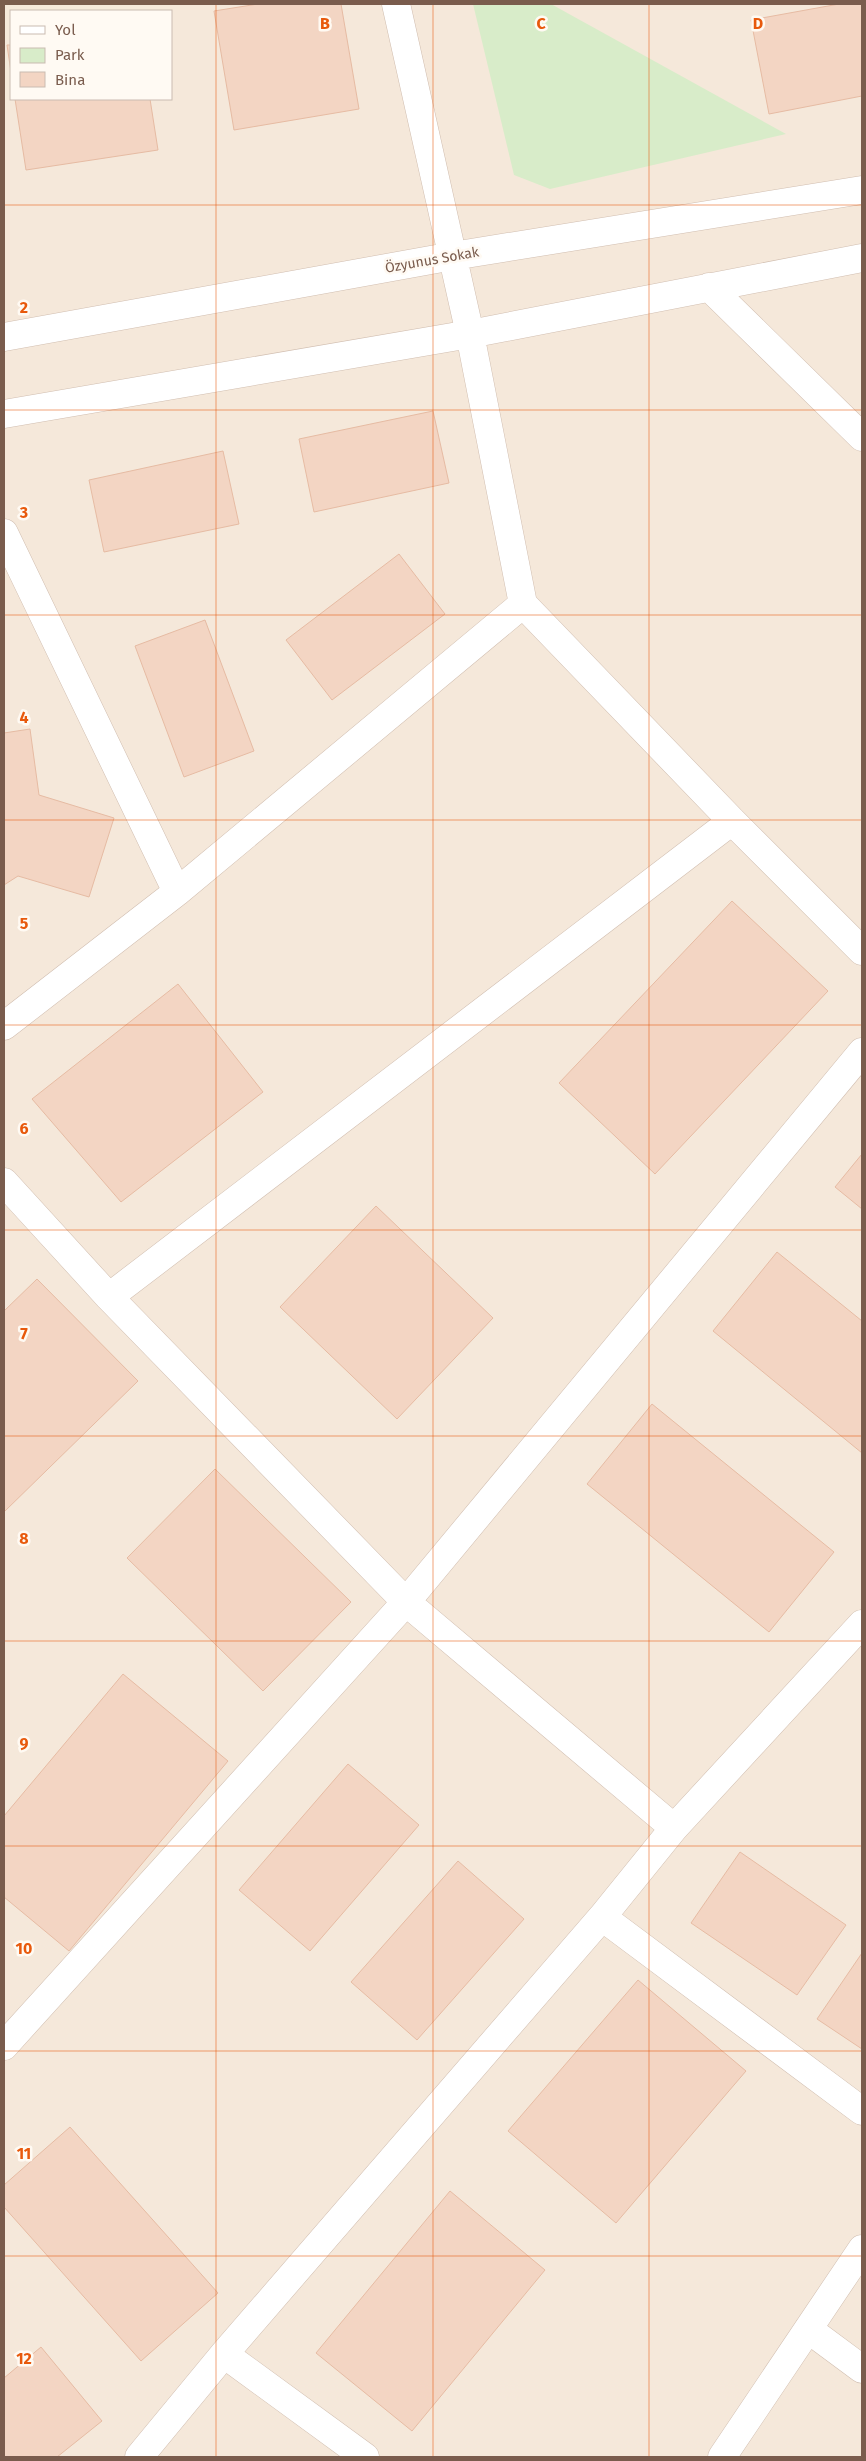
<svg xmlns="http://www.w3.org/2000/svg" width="866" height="2461" viewBox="0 0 866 2461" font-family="'Fira Sans',sans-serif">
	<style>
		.residential { fill: #f5e8da; fill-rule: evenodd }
		.green { fill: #d8ecc9 }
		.building { fill: #f3d5c3; stroke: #e6bba3 }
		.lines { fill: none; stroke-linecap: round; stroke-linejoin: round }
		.minor-casing { stroke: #d1beb0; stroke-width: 29 }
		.minor { stroke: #fff; stroke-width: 28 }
		.grid { fill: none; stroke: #e8590c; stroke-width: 1; stroke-opacity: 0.55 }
		.labels { text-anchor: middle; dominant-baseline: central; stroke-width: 5; stroke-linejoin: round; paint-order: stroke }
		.street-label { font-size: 14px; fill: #7a5c4d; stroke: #fffaf3 }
		.grid-label { font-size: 16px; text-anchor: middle; font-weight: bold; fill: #e8590c; stroke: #fffaf3; stroke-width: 5; stroke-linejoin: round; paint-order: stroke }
	</style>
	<rect width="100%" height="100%" fill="#fdf6ec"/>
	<path class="residential" d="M4,4h858v2453h-858zM11,11h160v88h-160z"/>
	<path class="green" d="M473,4h78l235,130 -236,55 -36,-14z"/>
	<path class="building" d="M258,4h83l18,105 -125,21 -20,-119z
		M839,4h23v92l-93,18 -18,-94z
		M7,45h4v27z
		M15,99h135l8,51 -132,20z
		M433,411l16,72 -135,29 -15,-73z
		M223,451l16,73 -135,28 -15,-72z
		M399,554l46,60 -113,86 -46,-60z
		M205,620l49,131 -70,26 -49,-131z
		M30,729l9,66 75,23 -25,79 -71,-21 -14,9v-152z
		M732,901l96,90 -173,183 -96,-91z
		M178,984l85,108 -142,110 -89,-103z
		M862,1154v55l-27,-22z
		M376,1206l117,112 -96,101 -117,-112z
		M777,1252l85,69v132l-149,-122z
		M37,1279l101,102 -134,131v-201z
		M652,1404l182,148 -65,80 -182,-148z
		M215,1469l136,133 -88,89 -136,-133z
		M123,1674l105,87 -159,190 -65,-54v-81z
		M348,1764l71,61 -109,126 -71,-61z
		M740,1852l106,73 -49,70 -106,-72z
		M458,1861l66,58 -107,121 -66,-58z
		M862,1953v96l-45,-30z
		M638,1980l108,91 -130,152 -108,-92z
		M70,2127l148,166 -77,68 -137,-154v-22z
		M450,2191l95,79 -133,161 -96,-78z
		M41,2347l61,74 -45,36h-53v-79z"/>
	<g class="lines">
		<defs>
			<path id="minor" d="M396,4l74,330 53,270 209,217 130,130
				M709,287l153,150
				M4,337l449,-81 409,-66
				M4,414l466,-80 392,-76
				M4,533l173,359
				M4,1026l173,-134 346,-288
				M4,1182l105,115 297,305 268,226
				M109,1297l623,-476
				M602,1917l260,194
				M4,2046l402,-444 456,-550
				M808,2329l54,40
				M224,2354l141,103
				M139,2457l85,-103 378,-437 72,-89 188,-204
				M722,2457l140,-208"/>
		</defs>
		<use href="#minor" class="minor-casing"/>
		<use href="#minor" class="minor"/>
	</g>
	<path class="grid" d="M216,4v2453M433,4v2453M649,4v2453M4,205h858M4,410h858M4,615h858M4,820h858M4,1025h858M4,1230h858M4,1436h858M4,1641h858M4,1846h858M4,2051h858M4,2256h858"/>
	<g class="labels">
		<g class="street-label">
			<text transform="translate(432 260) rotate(-10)">Özyunus Sokak</text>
		</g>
	</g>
	<g class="grid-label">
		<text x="325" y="29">B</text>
		<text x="541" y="29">C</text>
		<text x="758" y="29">D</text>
		<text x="24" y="313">2</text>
		<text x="24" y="518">3</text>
		<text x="24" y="723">4</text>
		<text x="24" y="929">5</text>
		<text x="24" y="1134">6</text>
		<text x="24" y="1339">7</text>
		<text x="24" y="1544">8</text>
		<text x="24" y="1749">9</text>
		<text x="24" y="1954">10</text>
		<text x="24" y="2159">11</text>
		<text x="24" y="2364">12</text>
	</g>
	<rect width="866" height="2461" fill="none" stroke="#7a5c4d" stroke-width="10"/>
	<rect x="10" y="10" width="162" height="90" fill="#fffaf3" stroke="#cabbb1"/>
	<rect x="20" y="26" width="25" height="8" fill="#ffffff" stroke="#cabbb1"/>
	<text x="55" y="35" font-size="15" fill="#7a5c4d">Yol</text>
	<rect x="20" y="48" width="25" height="15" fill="#d8ecc9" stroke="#cabbb1"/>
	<text x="55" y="60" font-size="15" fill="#7a5c4d">Park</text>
	<rect x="20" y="72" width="25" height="15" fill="#f3d5c3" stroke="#cabbb1"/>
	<text x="55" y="85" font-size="15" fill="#7a5c4d">Bina</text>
</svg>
